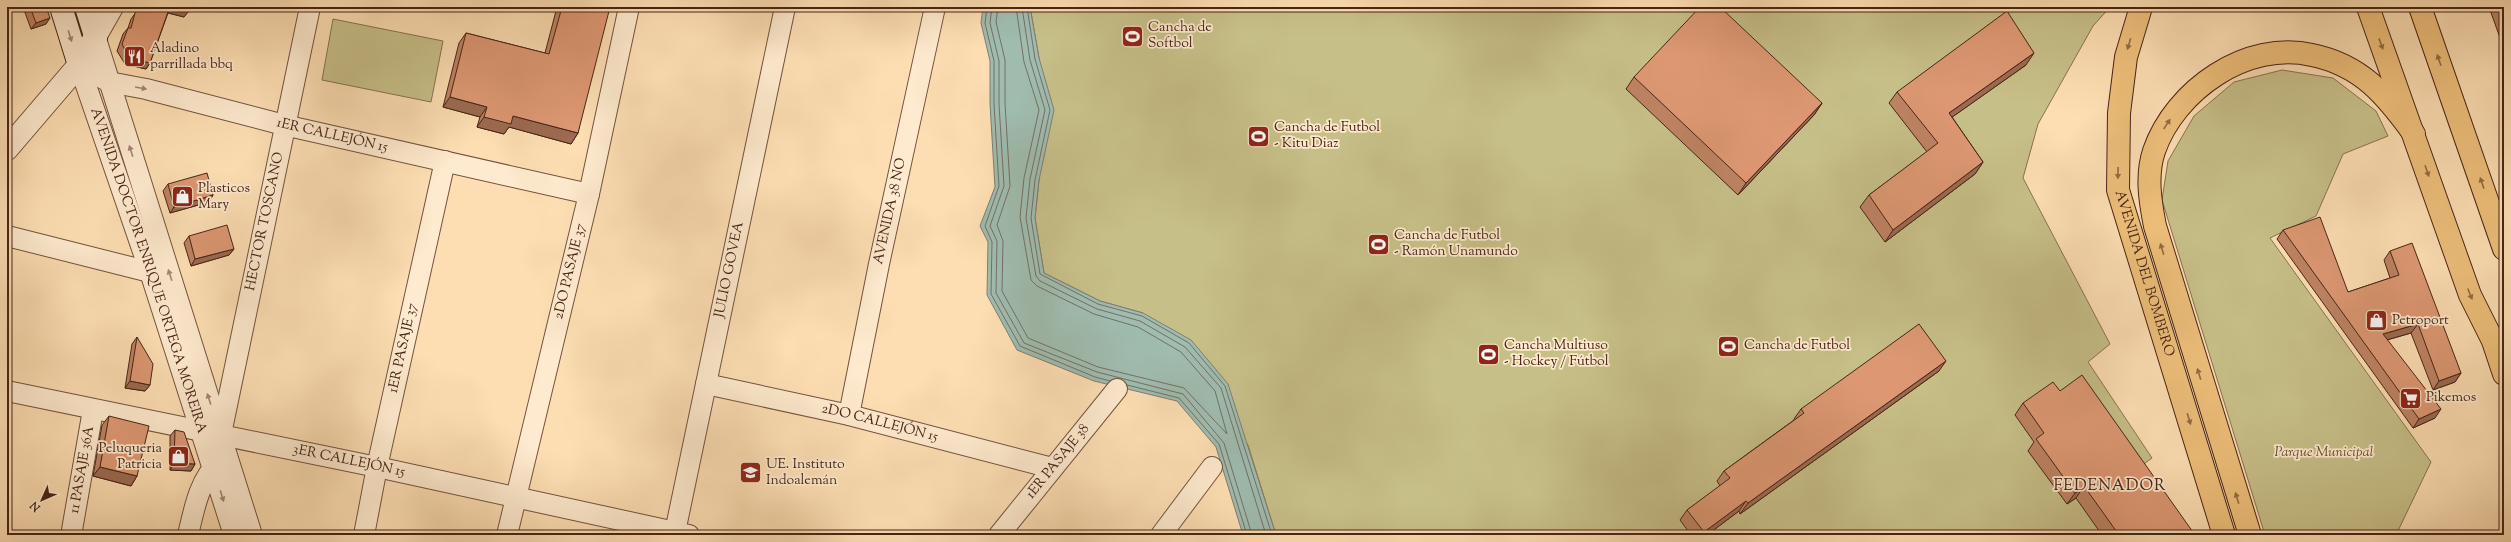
<svg xmlns="http://www.w3.org/2000/svg" width="2511" height="542" viewBox="0 0 2511 542" font-family="'Sorts Mill Goudy',serif">
	<style>
		.green { fill: #c7bf88; stroke: #877250 }
		.water { fill: #9fbcaf; stroke: #7c7f73 }
		.lines { fill: none; stroke-linecap: round; stroke-linejoin: round }
		.shore { stroke: #737064; stroke-width: 1 }
		.minor-casing { stroke: #74523f; stroke-width: 22 }
		.tertiary-casing { stroke: #74523f; stroke-width: 24 }
		.secondary-casing { stroke: #472418; stroke-width: 24 }
		.primary-casing { stroke: #472418; stroke-width: 24 }
		.minor { stroke: #feeace; stroke-width: 20 }
		.tertiary { stroke: #feeace; stroke-width: 22 }
		.secondary { stroke: #feeace; stroke-width: 22 }
		.primary { stroke: #eebf7a; stroke-width: 22 }
		.wall { fill: #be8363; stroke: #472418 }
		.shaded-wall { fill: #9b6a50; stroke: #472418 }
		.building { fill: #dd9873; stroke: #472418 }
		.oneway { fill: #a28773 }
		.oneway2 { fill: #926a44 }
		.labels { text-anchor: middle; dominant-baseline: central; stroke-width: 3.5; stroke-linejoin: round; paint-order: stroke }
		.poi-label { font-size: 14px; fill: #472418; stroke: #feeace; text-anchor: start }
		.street-label { font-size: 14px; fill: #472418; stroke: #feeace }
		.park-label { font-size: 14px; font-style: italic; fill: #674b34; stroke: #feeace }
		.quarter-label { font-size: 16px; letter-spacing: 1px; fill: #472418; stroke: #feeace }
	</style>
	<rect width="100%" height="100%" fill="#fddeb3"/>
	<filter id="stains"><feTurbulence type="fractalNoise" baseFrequency=".005" numOctaves="4"/><feColorMatrix values="0 0 0 0 .2 0 0 0 0 .09 0 0 0 0 .02 0 0 0 .5 -.17"/></filter>
	<radialGradient id="worn" r=".72"><stop offset=".6" stop-color="#630" stop-opacity="0"/><stop offset="1" stop-color="#630" stop-opacity=".3"/></radialGradient>
	<path class="green" d="M1030,7h1080l-17,19 -55,98 -15,54 87,166 -22,18 64,96 -11,8 49,69h-914l-28,-90 -105,-132 -43,-12 -56,-28 -9,-55 4,-38v-122z
		M333,19l110,22 -12,61 -109,-22z
		M2282,70l51,8 43,33 12,25 -45,18 -27,62 -46,22 161,224 -35,73h-131l-103,-335 6,-39 26,-45 40,-34z"/>
	<path class="water" d="M983,7h47l9,51 15,52 -15,70 -4,38 9,55 56,28 43,12 48,27 37,44 48,151h-33l-27,-88 -39,-46 -83,-20 -77,-31 -30,-55 1,-53 -8,-16 15,-39 -5,-83v-43l-9,-38z"/>
	<g class="lines">
		<path class="shore" d="M987,7l-2,16 9,38v43l5,82 -14,40 7,16 -1,52 29,52 75,31 15,4
			M992,7l-2,16 9,38v43l5,82 -14,40 7,15 -1,52 28,50 73,29 86,22 41,49 28,92
			M998,7l-2,15 9,38v43l5,83 -13,39 6,16 -1,50 26,47 70,29 86,21 43,46 -12,-43 -34,-39 -43,-25 -44,-13 -57,-28 -6,-6 -11,-63 4,-39 15,-68 -15,-48 -8,-55
			M1022,7l8,53 15,50 -15,69 -4,39 10,58 4,5 57,28 43,12 45,26 36,41 45,147
			M1027,7l8,52 15,51 -15,70 -4,38 9,56 58,30 44,12 47,27 36,43 47,149
			M1127,385l52,13 40,46 28,91"/>
		<defs>
			<g id="minor">
				<path d="M96,39l156,496"/>
				<path id="s1" d="M79,65l30,17 37,7 138,36 305,69"/>
				<path id="s2" d="M79,65l71,207 84,263"/>
				<path d="M7,236l143,36"/>
				<path id="s3" d="M706,384l143,31 203,53"/>
				<path id="s4" d="M7,391l370,76 312,68"/>
				<path id="s5" d="M849,415l30,-151 56,-257"/>
				<path id="s6" d="M221,434l89,-427"/>
				<path id="s7" d="M72,530l21,-120"/>
				<path id="s8" d="M675,532l110,-525"/>
				<path d="M188,535c6,-25 11,-55 31,-73"/>
				<path id="s9" d="M364,535l13,-68 68,-306"/>
				<path id="s10" d="M507,535l82,-341 40,-187"/>
				<path id="s11" d="M999,535l118,-146"/>
				<path d="M1161,535l51,-68"/>
			</g>
			<path id="tertiary" d="M7,149l72,-84 33,-58"/>
			<path id="secondary" d="M61,7l18,58
				M86,7l10,32"/>
			<g id="primary">
				<path id="s12" d="M2141,7l-15,50 -7,56 -1,77 106,345"/>
				<path d="M2368,7l102,288 23,46 11,33"/>
				<path d="M2420,7l84,242"/>
				<path d="M2250,535l-95,-309c-5,-25 -9,-51 -1,-75 21,-61 93,-111 158,-96 49,10 74,40 102,79"/>
			</g>
		</defs>
		<use href="#minor" class="minor-casing"/>
		<use href="#tertiary" class="tertiary-casing"/>
		<use href="#secondary" class="secondary-casing"/>
		<use href="#primary" class="primary-casing"/>
		<use href="#minor" class="minor"/>
		<use href="#tertiary" class="tertiary"/>
		<use href="#secondary" class="secondary"/>
		<use href="#primary" class="primary"/>
	</g>
	<path class="wall" d="M23,7h23v17l-15,5z
		M140,7h50l-6,10 -16,-4 -18,50 -4,6 -21,-5 -8,-13 6,-17 5,-6 3,-9z
		M557,7h43l-22,126 -7,11 -62,-17 -5,7 -27,-7 3,-10 -37,-10 16,-64 7,-10 79,20z
		M2489,7h15v42z
		M2026,65l-74,52 31,45 -8,12 -90,68 -25,-35 9,-12 58,-43 -38,-49 8,-11z
		M1634,77l188,26 -8,12 -76,80 -112,-106z
		M168,184l45,11 -4,7 -39,11 -7,-22z
		M2283,230l65,62 42,-14 -6,-18 6,-9 71,122 -6,9 -22,8 -22,-57 -24,7 48,78 -22,10 -136,-189z
		M189,236l45,13 -5,6 -38,11 -7,-23z
		M137,337l13,48 -5,6 -20,-3 7,-44z
		M1939,371l-199,143 -1,-3 -32,24h-16l-11,-15 7,-10 33,-24 -3,-5 7,-10 70,-51v-1l7,-10z
		M2060,391l135,144h-93l-26,-37 -9,6 -39,-53 6,-9 -19,-27 8,-12z
		M109,416l28,60 -6,10 -38,-10 9,-51z
		M175,430l20,34 -4,7 -21,-1v-34z"/>
	<path class="shaded-wall" d="M155,7h20l14,4 -5,6 -31,-8z
		M50,18l-4,6 -15,5 5,-6z
		M2034,53l-8,12 -85,60 8,-12z
		M129,58l21,5 -4,6 -21,-5z
		M450,97l37,10 -7,10 -37,-10z
		M1822,103l-8,12 -76,80 8,-12z
		M513,116l65,17 -7,11 -62,-17 -5,7 -27,-7 7,-10z
		M1983,162l-8,12 -90,68 8,-12z
		M213,195l-4,7 -39,11 4,-6z
		M234,249l-5,6 -38,11 4,-7z
		M2418,324l-7,9 -35,10 7,-9z
		M1946,361l-7,10 -199,143 8,-11z
		M2461,373l-6,9 -22,8 6,-9z
		M130,381l20,4 -5,6 -20,-3z
		M2441,409l-6,9 -22,10 6,-9z
		M174,463l21,1 -4,7 -21,-1z
		M100,467l37,9 -6,10 -38,-10z
		M2084,486l-8,12 -9,6 8,-11z
		M1746,501l-7,10 -32,24h-5l2,-3z"/>
	<path class="building" d="M30,7h16l4,11 -14,5z
		M140,7h21l8,2 -19,54 -21,-5 -7,-14 6,-16h3l4,-15z
		M175,7h15l-1,4z
		M562,7h38v2l9,2 -31,122 -65,-17 -2,8 -27,-7 3,-10 -37,-10 16,-64 83,21z
		M1700,7h20l102,96 -76,80 -112,-106z
		M2499,7h5v15z
		M2007,11l27,42 -85,60 34,49 -90,68 -24,-35 69,-52 -41,-51z
		M207,173l6,22 -39,12 -6,-23z
		M2320,217l28,75 51,-17 -9,-24 22,-8 49,130 -22,8 -21,-57 -35,10 58,75 -22,10 -136,-189z
		M227,225l7,24 -39,10 -6,-23z
		M1919,324l27,37 -198,142 -2,-2 -42,31 -17,-22 43,-32 -6,-7 80,-58 -3,-4z
		M137,337l16,27 -3,21 -20,-4z
		M2082,375l113,160h-76l-35,-49 -9,7 -39,-54 8,-6 -21,-30 30,-21 7,9z
		M109,416l40,10 -12,50 -37,-9z
		M175,430l9,2 11,32 -21,-1z"/>
	<defs><path id="oneway-solid" d="M-6-.8H1V-3.2L6.5 0L1 3.2V.8H-6Z"/></defs>
	<g class="oneway">
		<use href="#oneway-solid" transform="translate(70 36) rotate(73)"/>
		<use href="#oneway-solid" transform="translate(141 88) rotate(10)"/>
		<use href="#oneway-solid" transform="translate(131 151) rotate(-108)"/>
		<use href="#oneway-solid" transform="translate(170 275) rotate(-108)"/>
		<use href="#oneway-solid" transform="translate(209 399) rotate(-108)"/>
		<use href="#oneway-solid" transform="translate(222 496) rotate(73)"/>
	</g>
	<g class="oneway2">
		<use href="#oneway-solid" transform="translate(2129 44) rotate(106)"/>
		<use href="#oneway-solid" transform="translate(2381 44) rotate(70)"/>
		<use href="#oneway-solid" transform="translate(2439 60) rotate(-109)"/>
		<use href="#oneway-solid" transform="translate(2167 124) rotate(-57)"/>
		<use href="#oneway-solid" transform="translate(2427 171) rotate(71)"/>
		<use href="#oneway-solid" transform="translate(2118 173) rotate(91)"/>
		<use href="#oneway-solid" transform="translate(2482 183) rotate(-109)"/>
		<use href="#oneway-solid" transform="translate(2162 249) rotate(-107)"/>
		<use href="#oneway-solid" transform="translate(2470 294) rotate(68)"/>
		<use href="#oneway-solid" transform="translate(2199 374) rotate(-107)"/>
		<use href="#oneway-solid" transform="translate(2189 419) rotate(73)"/>
		<use href="#oneway-solid" transform="translate(2237 498) rotate(-107)"/>
	</g>
	<defs>
		<symbol id="stadium-square" viewBox="-11 -11 22 22"><rect x="-9" y="-9" width="18" height="18" rx="4" fill="#8f2418" stroke="#feeace"/><path d="M0-5a6.5 5 0 1 0 0 10a6.5 5 0 1 0 0-10ZM-3.5-1.8h7v3.6h-7Z" fill="#fff"/></symbol>
		<symbol id="restaurant-square" viewBox="-11 -11 22 22"><rect x="-9" y="-9" width="18" height="18" rx="4" fill="#8f2418" stroke="#feeace"/><path d="M-5-6h1v4h1v-4h1v4h1v-4h1v5L-1.5 .5V6h-2V.5L-5-1ZM5-6V6H3V1.5H1.5Q1.5-4 5-6Z" fill="#fff"/></symbol>
		<symbol id="shop-square" viewBox="-11 -11 22 22"><rect x="-9" y="-9" width="18" height="18" rx="4" fill="#8f2418" stroke="#feeace"/><path d="M-5-2.5h2.3a2.7 3.5 0 0 1 5.4 0H5L5.5 6h-11ZM-1.5-2.5h3a1.5 2.3 0 0 0-3 0Z" fill="#fff"/></symbol>
		<symbol id="supermarket-square" viewBox="-11 -11 22 22"><rect x="-9" y="-9" width="18" height="18" rx="4" fill="#8f2418" stroke="#feeace"/><path d="M-6-5.5h2.5l.6 2H6L4.5 2H-2.5L-4.4-4H-6ZM-1.5 3.2a1.3 1.3 0 1 0 .1 0ZM3 3.2a1.3 1.3 0 1 0 .1 0Z" fill="#fff"/></symbol>
		<symbol id="school-square" viewBox="-11 -11 22 22"><rect x="-9" y="-9" width="18" height="18" rx="4" fill="#8f2418" stroke="#feeace"/><path d="M0-5L7-2L0 1L-7-2ZM-4 1L0 2.5L4 1V4Q0 6-4 4Z" fill="#fff"/></symbol>
	</defs>
	<g fill-rule="evenodd">
		<use href="#stadium-square" x="1120" y="24" width="25" height="25"/>
		<use href="#restaurant-square" x="122" y="44" width="25" height="25"/>
		<use href="#stadium-square" x="1246" y="124" width="25" height="25"/>
		<use href="#shop-square" x="170" y="184" width="25" height="25"/>
		<use href="#stadium-square" x="1366" y="232" width="25" height="25"/>
		<use href="#shop-square" x="2364" y="308" width="25" height="25"/>
		<use href="#stadium-square" x="1716" y="334" width="25" height="25"/>
		<use href="#stadium-square" x="1476" y="342" width="25" height="25"/>
		<use href="#supermarket-square" x="2398" y="386" width="25" height="25"/>
		<use href="#shop-square" x="166" y="444" width="25" height="25"/>
		<use href="#school-square" x="738" y="460" width="25" height="25"/>
	</g>
	<g class="labels">
		<g class="poi-label">
			<text x="1148" y="28">Cancha de<tspan x="1148" dy="16">Softbol</tspan></text>
			<text x="150" y="49">Aladino<tspan x="150" dy="16">parrillada bbq</tspan></text>
			<text x="1274" y="128">Cancha de Futbol<tspan x="1274" dy="16">- Kitu Diaz</tspan></text>
			<text x="198" y="189">Plasticos<tspan x="198" dy="16">Mary</tspan></text>
			<text x="1394" y="236">Cancha de Futbol<tspan x="1394" dy="16">- Ramón Unamundo</tspan></text>
			<text x="2392" y="321">Petroport</text>
			<text x="1504" y="346">Cancha Multiuso<tspan x="1504" dy="16">- Hockey / Fútbol</tspan></text>
			<text x="1744" y="346">Cancha de Futbol</text>
			<text x="2426" y="398">Pikemos</text>
			<text x="162" y="449" text-anchor="end">Peluqueria<tspan x="162" dy="16">Patricia</tspan></text>
			<text x="766" y="465">UE. Instituto<tspan x="766" dy="16">Indoalemán</tspan></text>
		</g>
		<g class="street-label">
			<text stroke="none"><textPath href="#s1" startOffset="264">1ER CALLEJÓN 15</textPath></text>
			<text stroke="none"><textPath href="#s5" startOffset="208">AVENIDA 38 NO</textPath></text>
			<text stroke="none"><textPath href="#s6" startOffset="217">HECTOR TOSCANO</textPath></text>
			<text stroke="none"><textPath href="#s8" startOffset="268">JULIO GOVEA</textPath></text>
			<text stroke="none"><textPath href="#s2" startOffset="217">AVENIDA DOCTOR ENRIQUE ORTEGA MOREIRA</textPath></text>
			<text stroke="none"><textPath href="#s10" startOffset="271">2DO PASAJE 37</textPath></text>
			<text stroke="none"><textPath href="#s12" startOffset="273">AVENIDA DEL BOMBERO</textPath></text>
			<text stroke="none"><textPath href="#s9" startOffset="191">1ER PASAJE 37</textPath></text>
			<text stroke="none"><textPath href="#s3" startOffset="178">2DO CALLEJÓN 15</textPath></text>
			<text stroke="none"><textPath href="#s4" startOffset="349">3ER CALLEJÓN 15</textPath></text>
			<text stroke="none"><textPath href="#s11" startOffset="94">1ER PASAJE 38</textPath></text>
			<text stroke="none"><textPath href="#s7" startOffset="61">11 PASAJE 36A</textPath></text>
		</g>
		<g class="park-label">
			<text x="2324" y="453">Parque Municipal</text>
		</g>
		<g class="quarter-label">
			<text x="2110" y="486">FEDENADOR</text>
		</g>
	</g>
	<rect width="2511" height="542" fill="none" stroke="#fddeb3" stroke-width="24"/>
	<rect x="8" y="8" width="2495" height="526" fill="none" stroke="#472418" stroke-width="2"/>
	<rect x="12" y="12" width="2487" height="518" fill="none" stroke="#472418"/>
	<g transform="translate(42 500) rotate(225)" stroke="#feeace" stroke-width="3" paint-order="stroke">
	<path d="M0-3L7 15L0 10L-7 15Z" fill="#472418"/>
	<text y="-6" font-size="11" font-weight="bold" text-anchor="middle" fill="#472418">N</text>
	</g>
	<rect width="100%" height="100%" filter="url(#stains)"/>
	<rect width="100%" height="100%" fill="url(#worn)"/>
</svg>
